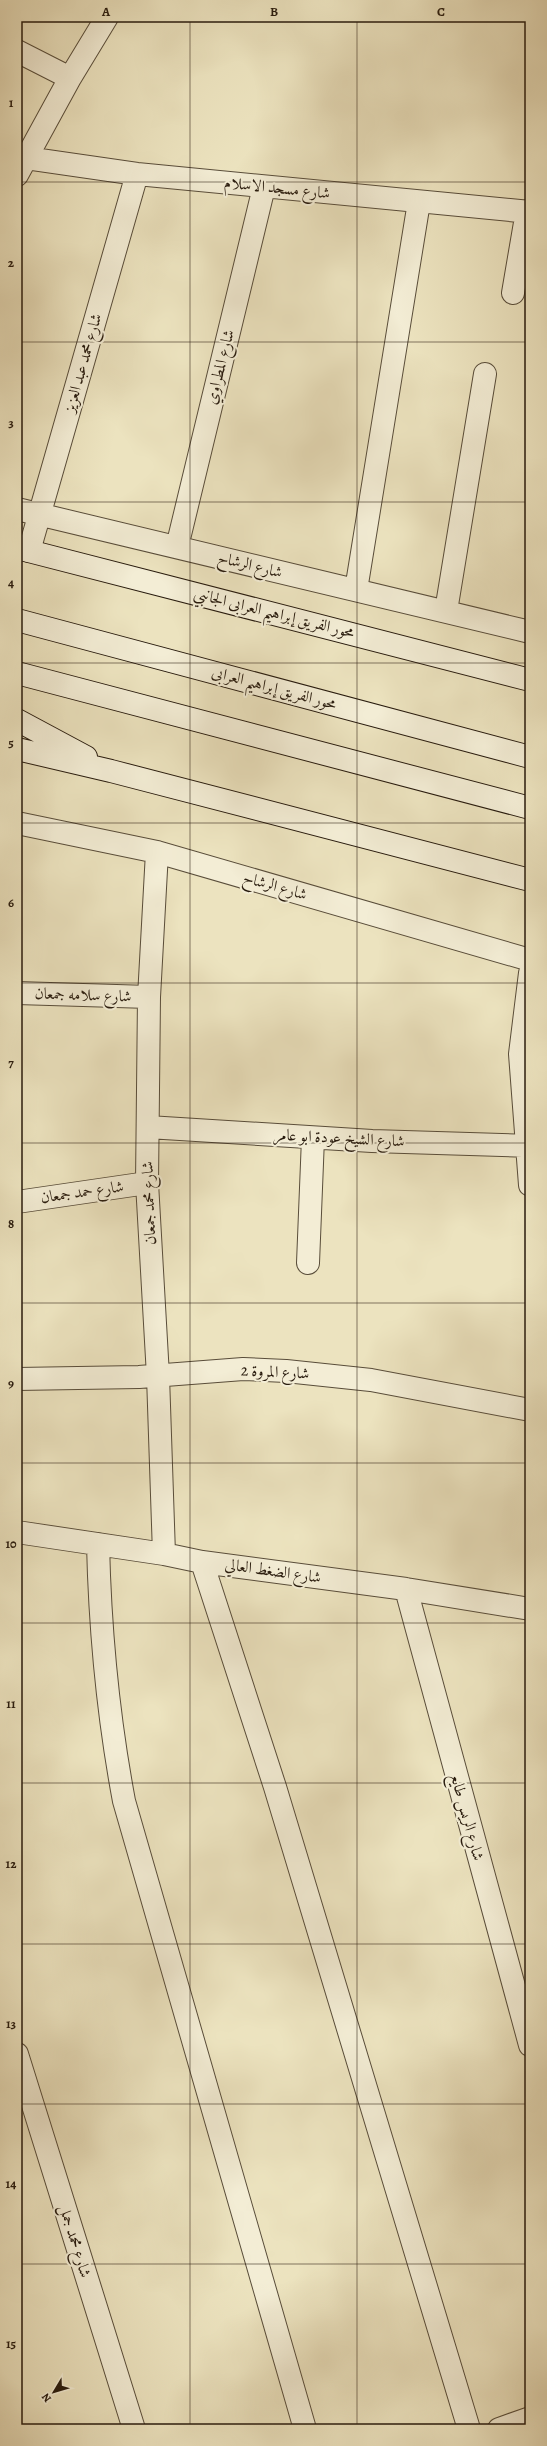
<svg xmlns="http://www.w3.org/2000/svg" width="547" height="2446" viewBox="0 0 547 2446" font-family="Alegreya,Amiri,serif">
	<style>
		.lines { fill: none; stroke-linecap: round; stroke-linejoin: round }
		.street-casing { stroke: #594d3a; stroke-width: 24 }
		.secondary-casing { stroke: #281b0e; stroke-width: 24 }
		.street { stroke: #f3edd5; stroke-width: 22 }
		.secondary { stroke: #f3edd5; stroke-width: 22 }
		.grid { fill: none; stroke: #281b0e; stroke-width: 1; stroke-opacity: 0.55 }
		.labels { text-anchor: middle; dominant-baseline: central; stroke-width: 4; stroke-linejoin: round; paint-order: stroke }
		.street-label { font-size: 16px; fill: #281b0e; stroke: #f3edd5 }
		.neatline { fill: none; stroke: #281b0e; stroke-width: 1.5 }
		.grid-label { font-size: 13px; text-anchor: middle; font-weight: bold; fill: #281b0e }
	</style>
	<rect width="100%" height="100%" fill="#ece3bf"/>
	<filter id="stains"><feTurbulence type="fractalNoise" baseFrequency=".005" numOctaves="4"/><feColorMatrix values="0 0 0 0 .2 0 0 0 0 .09 0 0 0 0 .02 0 0 0 .5 -.17"/></filter>
	<radialGradient id="worn" r=".72"><stop offset=".6" stop-color="#630" stop-opacity="0"/><stop offset="1" stop-color="#630" stop-opacity=".3"/></radialGradient>
	<g class="lines">
		<defs>
			<path id="street" d="M17,51l53,27
				M26,158l111,16 393,38
				M17,175l53,-97 37,-61
				M513,293l14,-82
				M17,509l513,123
				M177,547l87,-360
				M29,551l108,-377
				M356,590l63,-388
				M446,611l39,-237
				M17,823l140,29 373,108
				M157,852l-8,145 -2,186 11,193 6,178
				M530,973l-10,81 10,131
				M17,993l132,4
				M148,1127l224,14 158,5
				M17,1202l130,-19
				M308,1263l5,-125
				M17,1379l122,-2 104,-8 43,2 85,9 159,30
				M17,1532l147,22 38,8 204,27 124,20
				M98,1544c2,87 10,172 26,257l181,628
				M202,1562l73,225 194,642
				M406,1589l124,456
				M17,2054l117,375
				M499,2429l31,-11"/>
			<path id="secondary" d="M17,548l513,132
				M17,620l513,137
				M17,673l513,135
				M17,720l69,37
				M17,749l94,22 419,109"/>
		</defs>
		<use href="#street" class="street-casing"/>
		<use href="#secondary" class="secondary-casing"/>
		<use href="#street" class="street"/>
		<use href="#secondary" class="secondary"/>
	</g>
	<path class="grid" d="M190,17v2412M357,17v2412M17,182h513M17,342h513M17,502h513M17,663h513M17,823h513M17,983h513M17,1143h513M17,1303h513M17,1463h513M17,1623h513M17,1783h513M17,1944h513M17,2104h513M17,2264h513"/>
	<g class="labels">
		<g class="street-label">
			<text transform="translate(277 188) rotate(6)">شارع مسجد الاسلام</text>
			<text transform="translate(83 363) rotate(-74)">شارع محمد عبد العزيز</text>
			<text transform="translate(220 367) rotate(-76)">شارع المطراوي</text>
			<text transform="translate(250 565) rotate(14)">شارع الرشاح</text>
			<text transform="translate(274 613) rotate(14)">محور الفريق إبراهيم العرابى الجانبي</text>
			<text transform="translate(274 688) rotate(15)">محور الفريق إبراهيم العرابى</text>
			<text transform="translate(275 886) rotate(16)">شارع الرشاح</text>
			<text transform="translate(83 995) rotate(2)">شارع سلامه جمعان</text>
			<text transform="translate(339 1138) rotate(3)">شارع الشيخ عودة ابو عامر</text>
			<text transform="translate(82 1192) rotate(-8)">شارع حمد جمعان</text>
			<text transform="translate(149 1203) rotate(-92)">شارع محمد جمعان</text>
			<text transform="translate(275 1372) rotate(3)">شارع المروة 2</text>
			<text transform="translate(273 1571) rotate(8)">شارع الضغط العالي</text>
			<text transform="translate(467 1817) rotate(75)">شارع الريس طايع</text>
			<text transform="translate(75 2241) rotate(73)">شارع محمد جمل</text>
		</g>
	</g>
	<rect width="547" height="2446" fill="none" stroke="#ece3bf" stroke-width="44"/>
	<g transform="translate(54 2392) rotate(232)" stroke="#f3edd5" stroke-width="3" paint-order="stroke">
	<path d="M0-3L7 15L0 10L-7 15Z" fill="#281b0e"/>
	<text y="-6" font-size="11" font-weight="bold" text-anchor="middle" fill="#281b0e">N</text>
	</g>
	<rect x="22" y="22" width="503" height="2402" class="neatline"/>
	<g class="grid-label">
		<text x="106" y="16">A</text>
		<text x="274" y="16">B</text>
		<text x="441" y="16">C</text>
		<text x="11" y="107">1</text>
		<text x="11" y="267">2</text>
		<text x="11" y="427">3</text>
		<text x="11" y="587">4</text>
		<text x="11" y="747">5</text>
		<text x="11" y="907">6</text>
		<text x="11" y="1067">7</text>
		<text x="11" y="1228">8</text>
		<text x="11" y="1388">9</text>
		<text x="11" y="1548">10</text>
		<text x="11" y="1708">11</text>
		<text x="11" y="1868">12</text>
		<text x="11" y="2028">13</text>
		<text x="11" y="2188">14</text>
		<text x="11" y="2348">15</text>
	</g>
	<rect width="100%" height="100%" filter="url(#stains)"/>
	<rect width="100%" height="100%" fill="url(#worn)"/>
</svg>
